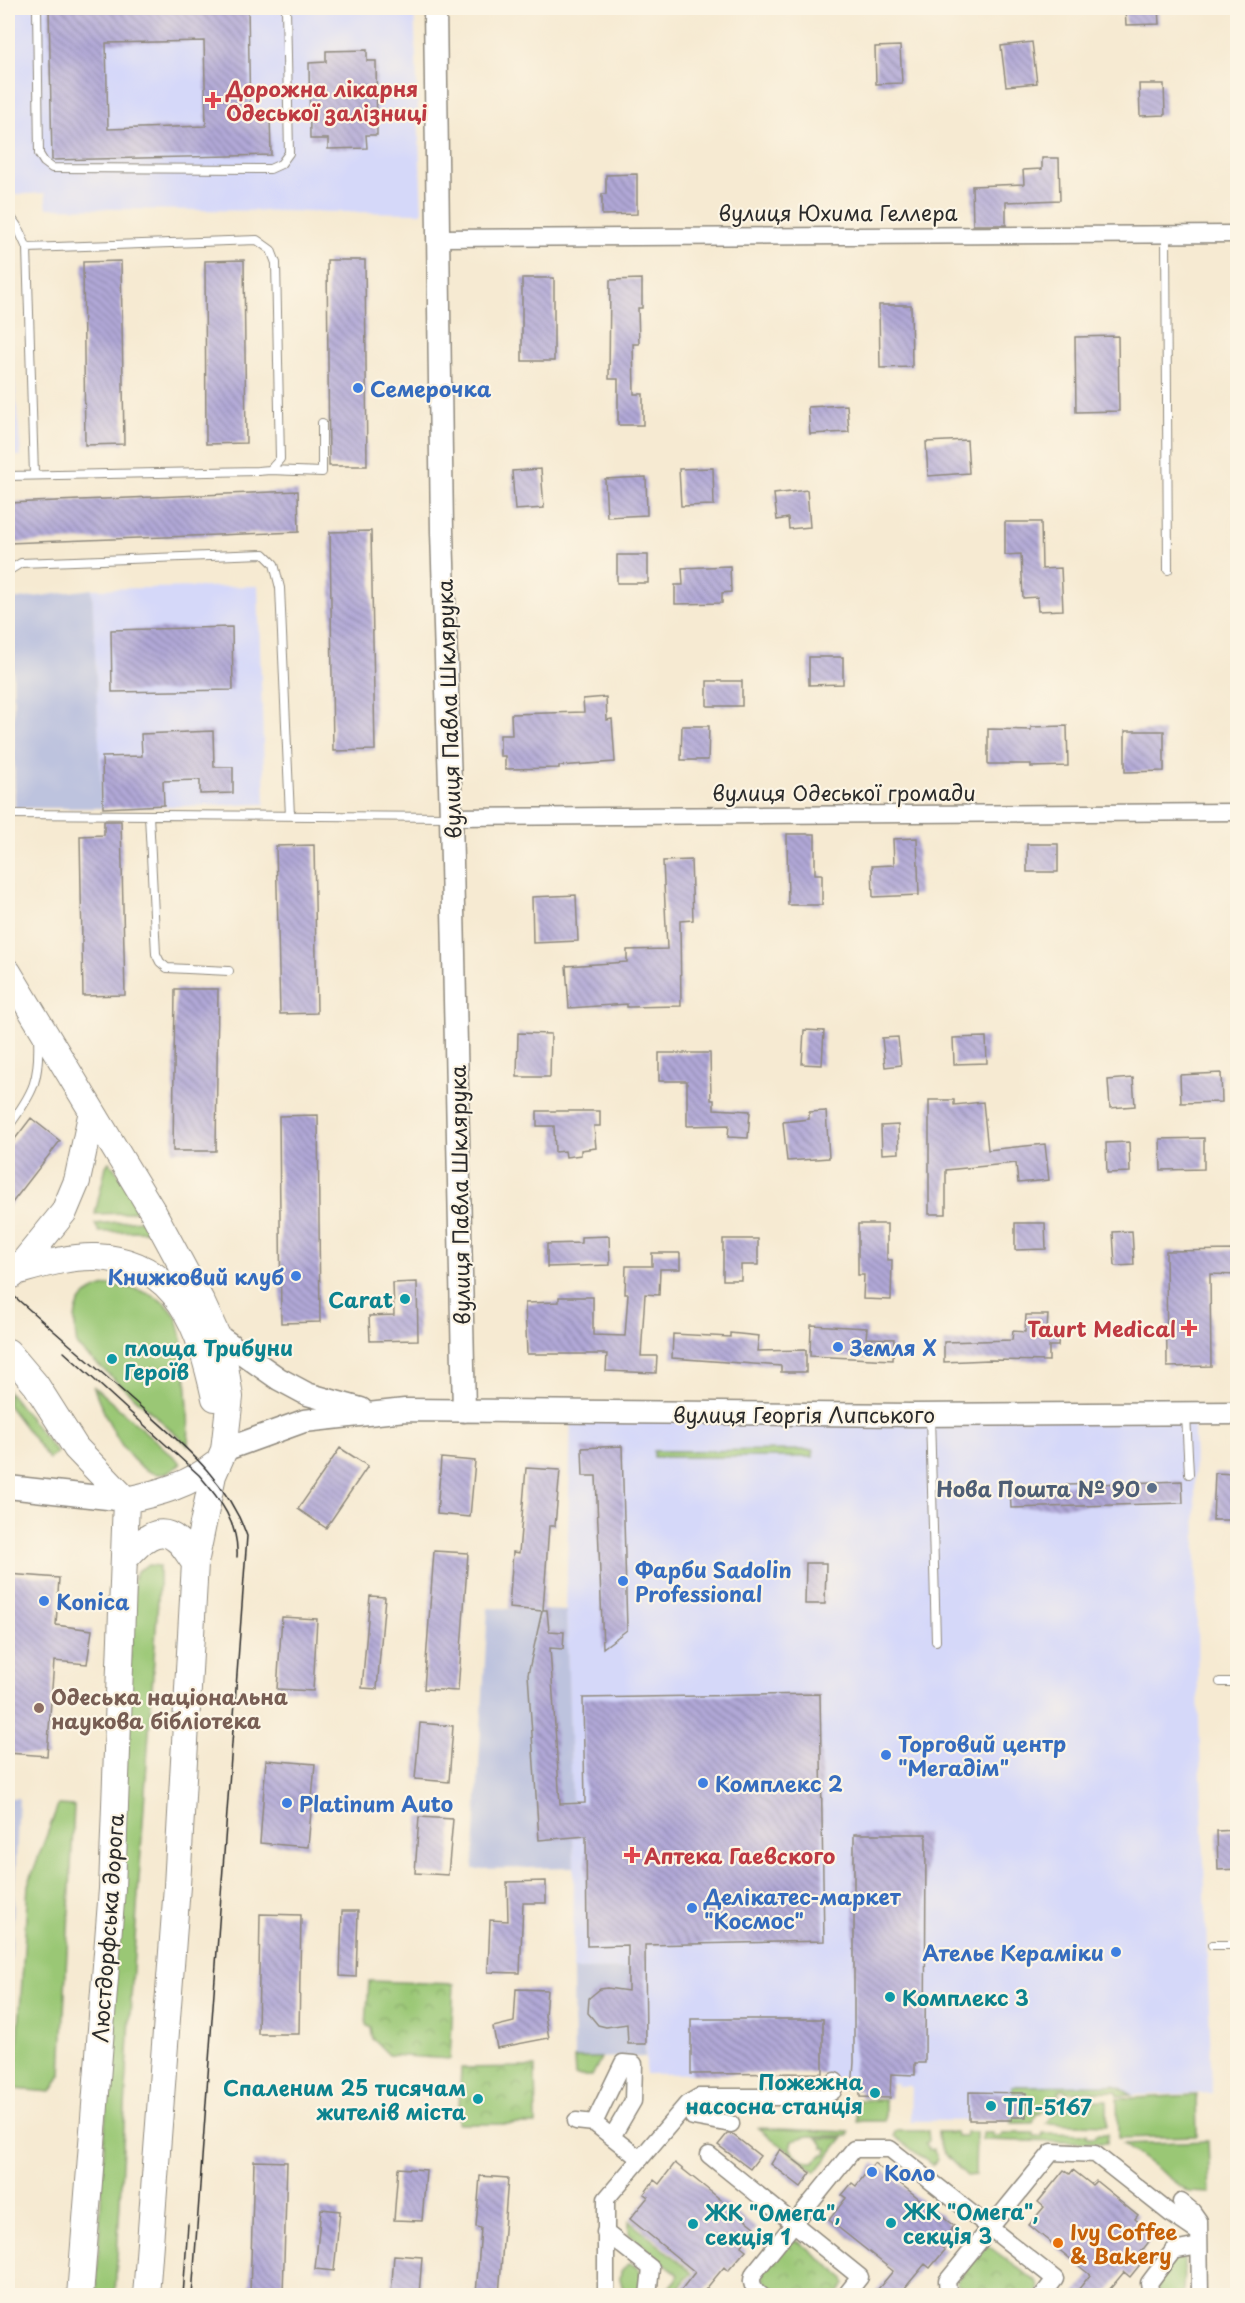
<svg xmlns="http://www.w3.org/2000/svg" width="1245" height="2303" viewBox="0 0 1245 2303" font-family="'Playpen Sans',sans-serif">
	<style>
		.built { fill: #d5d8f9 }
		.industrial { fill: #bdc3de }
		.grass { fill: #9ac775; stroke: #627950; stroke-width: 1.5 }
		.park { fill: url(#park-crowns); stroke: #627950; stroke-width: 1.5 }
		.building { fill: url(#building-back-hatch); fill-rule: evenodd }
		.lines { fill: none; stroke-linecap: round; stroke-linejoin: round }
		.lane-casing { stroke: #908a7e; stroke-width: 10 }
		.street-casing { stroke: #908a7e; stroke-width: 19 }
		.secondary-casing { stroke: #908a7e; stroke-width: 25 }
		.primary-casing { stroke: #908a7e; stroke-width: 28 }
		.lane { stroke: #fff; stroke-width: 8 }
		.street { stroke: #fff; stroke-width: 16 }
		.secondary { stroke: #fff; stroke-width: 22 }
		.primary { stroke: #fff; stroke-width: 26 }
		.tram { stroke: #2b2b2b; stroke-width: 1.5 }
		.health-dot { fill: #e0444e; stroke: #fcf5e5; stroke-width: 2 }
		.shop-dot { fill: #3f7fe0; stroke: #fcf5e5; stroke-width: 2 }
		.culture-dot { fill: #0f9aa8; stroke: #fcf5e5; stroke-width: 2 }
		.service-dot { fill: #5c6f8a; stroke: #fcf5e5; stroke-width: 2 }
		.education-dot { fill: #8d6e63; stroke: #fcf5e5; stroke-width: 2 }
		.food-dot { fill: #e8710a; stroke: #fcf5e5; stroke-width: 2 }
		.labels { text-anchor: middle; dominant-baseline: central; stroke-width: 4.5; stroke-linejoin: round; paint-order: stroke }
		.health-label { font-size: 21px; font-weight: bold; fill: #be3a42; stroke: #fcf5e5; text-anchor: start }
		.street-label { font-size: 21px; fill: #2b2b2b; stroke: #fcf5e5 }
		.shop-label { font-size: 21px; font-weight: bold; fill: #366cbe; stroke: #fcf5e5; text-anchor: start }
		.culture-label { font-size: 21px; font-weight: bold; fill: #0d838f; stroke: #fcf5e5; text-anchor: start }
		.service-label { font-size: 21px; font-weight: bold; fill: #4e5e75; stroke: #fcf5e5; text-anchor: end }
		.education-label { font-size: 21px; font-weight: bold; fill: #785e54; stroke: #fcf5e5; text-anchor: start }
		.food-label { font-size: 21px; font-weight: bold; fill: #c56008; stroke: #fcf5e5; text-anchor: start }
	</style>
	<defs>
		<pattern id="park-crowns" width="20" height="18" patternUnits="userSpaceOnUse" patternTransform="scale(1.5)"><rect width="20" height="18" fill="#9ac775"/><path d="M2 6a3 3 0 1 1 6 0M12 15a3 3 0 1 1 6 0" fill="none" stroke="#7ea260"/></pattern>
		<pattern id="building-back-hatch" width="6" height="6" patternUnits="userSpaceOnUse" patternTransform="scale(1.5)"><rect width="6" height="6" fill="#b1a8d7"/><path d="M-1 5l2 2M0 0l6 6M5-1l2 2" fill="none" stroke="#9089af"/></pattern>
	</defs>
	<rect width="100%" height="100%" fill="#fcf5e5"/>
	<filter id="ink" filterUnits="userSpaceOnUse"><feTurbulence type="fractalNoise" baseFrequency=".0167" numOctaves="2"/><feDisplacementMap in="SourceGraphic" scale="12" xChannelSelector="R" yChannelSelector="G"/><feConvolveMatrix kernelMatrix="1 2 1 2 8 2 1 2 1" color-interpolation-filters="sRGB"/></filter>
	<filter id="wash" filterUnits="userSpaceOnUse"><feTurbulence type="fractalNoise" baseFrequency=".008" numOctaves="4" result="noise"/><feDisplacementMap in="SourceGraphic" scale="24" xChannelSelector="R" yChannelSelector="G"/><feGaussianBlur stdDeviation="1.35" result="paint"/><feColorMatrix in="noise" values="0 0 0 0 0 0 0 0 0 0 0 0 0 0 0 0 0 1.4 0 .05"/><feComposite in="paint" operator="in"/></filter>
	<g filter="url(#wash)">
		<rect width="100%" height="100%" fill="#f6ead2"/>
		<path class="built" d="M8,8h406l8,205 -375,-5 -2,-15 -37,2z
			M8,303l13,153h-13z
			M258,586l7,218 -163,4 -10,-219z
			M571,1415l623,4 4,272 14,402 -80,2 -17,-10 -103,1v34l-102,1 1,-35h-15l1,-3 -53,3 -21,-13 -177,1 -1,-105 -72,1 1,-103 -8,-256z"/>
		<path class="industrial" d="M92,589l10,219h-87l-3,-208z
			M488,1608l78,3 8,256 -101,2z
			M8,1798h11l-11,229z
			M645,1969v88l-71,1 -1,-88z"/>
		<path class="grass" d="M109,1162l37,46 -21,5 -30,1 11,-48z
			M152,1219l-1,9 -6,3 -46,1 -4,-8z
			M110,1285c23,2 51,8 65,30 10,14 15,110 13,130l-111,-99c-5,-32 -4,-53 33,-61z
			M93,1386l88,77c-41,42 -77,-49 -88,-77z
			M8,1391l49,62 -8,6 -41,-54z
			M813,1450v7h-159v-6z
			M148,1565l11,1v19l-28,413 -16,297 -19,1 38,-716 3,-9z
			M58,1805l16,1 -13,269 -10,17 -36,-3 13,-204z
			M574,2058h27l-9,18h-17z
			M1115,2085l17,10 -14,1 -1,-5 -50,1 -2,-3 -6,3 1,3 -20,19 -3,-1 -4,10h-22l1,-37z
			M1196,2095l1,41 -79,2 -1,-39z
			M856,2100h29v21h-28z
			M1107,2100v25l-61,-2c18,-25 32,-22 61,-23z
			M758,2128l91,4v4h-41l-16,4 -2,8c7,8 13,15 24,14l9,-8h3l1,-6h-4v-4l-6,-6h26l-27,34z
			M895,2131h33l1,10 -3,2 3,7 4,-1 5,10 -6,6 -38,-29z
			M938,2132h17l1,4h9l1,-4h10l-1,43 -8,1c-13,-13 -30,-25 -29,-44z
			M983,2133h10v3h8l1,-3h32v4h8l1,-4 44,1v3h8l1,-3h12l-1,9 -125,-3z
			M1208,2141l2,52 -21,-1 -66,-48z
			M629,2221l63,51 -19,23 -9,-1 15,-19 -50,-41z
			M1179,2257l5,3 -1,35h-21l-4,-2 -1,-12 14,-20z
			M628,2264l6,1 8,8 1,10 -8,12h-10l-5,-16 1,-8z"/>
		<path class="park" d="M369,1981l85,3 -4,75 -61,-4 -16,-16 -2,-11 -5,-3z
			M535,2067l1,57h-78l3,-56z
			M793,2240l6,2 45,36 1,6 -8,11c-22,0 -71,8 -75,-22l26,-31z
			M987,2245l51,38 1,6 -4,6h-65l-13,-11 -1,-3z"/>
		<g id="blocks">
			<path class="building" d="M49,8h199l2,108h20l1,39 -219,5zM204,41l2,85 -98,3 -2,-86z
				M1125,8h33l1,16 -33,1z
				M1032,42l5,41 -31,3 -5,-40z
				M900,46l2,37 -26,1 -1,-37z
				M367,50v11h9l1,74h-11l1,13 -39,1v-10h-18l-1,-76 17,-1v-11z
				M1139,84h25l1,31 -25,1z
				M1042,158h17l1,42 -54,2v23h-33l-1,-39 52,-2 -1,-14 19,-1z
				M637,174v40l-35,1v-21h4v-19z
				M244,260l2,183 -40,1 -1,-183z
				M327,260h38l2,206h-38z
				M121,261l3,183 -39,1 -2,-183z
				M522,278h32v83h-32z
				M642,279v29h-4l1,36h-6l1,50h9v31h-25v-46h-9l1,-99z
				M879,305h32l1,62 -32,1z
				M1118,336l1,75 -43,1 -1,-75z
				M847,405l2,27 -39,2 -2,-27z
				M967,440l2,33 -41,3 -2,-34z
				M713,468l1,37 -33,1 -2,-37z
				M541,469l3,39 -29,2 -3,-39z
				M646,477l1,38 -40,2 -2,-38z
				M807,490l3,37 -21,2 -1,-11 -11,2 -3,-26z
				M298,491l1,41 -291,11v-40z
				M1005,522h36l1,47 19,-1 2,42 -25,1 -1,-14 -14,1 -2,-44 -16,1z
				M371,531l4,219 -42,1 -3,-219z
				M617,555h31v28h-31z
				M730,566l1,26 -9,1v10l-47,1v-19h8l-1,-17z
				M232,627l1,63 -121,2 -1,-62z
				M809,657h34v27l-34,1z
				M707,681h35v25h-35z
				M606,697l1,23 5,-1 3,43 -56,4v2l-54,1v-13h-5v-21h12l-1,-21 73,-2 -1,-13z
				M682,726h27l-1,34h-27z
				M1067,726l1,40 -37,1v-3h-43v-35l43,1v-3z
				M213,731l1,36h19v26l-33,1v-14l-37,1 1,24 -61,3 -1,-51 40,-1 -1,-22z
				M1125,731h39v40l-39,1z
				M104,821h17l4,174 -42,1 -3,-160 24,-1z
				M787,834h28v40h7v31h-34z
				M917,838l2,57 -46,2 -1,-31 22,-1 -1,-26z
				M1027,844h31v28h-31z
				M314,845l3,168 -37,1 -4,-168z
				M691,860l2,60 -13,1 1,85 -54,1v-3l-58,4 -3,-42 61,-4v-12l40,-1 -4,-88z
				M576,895l2,46 -45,2 -1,-46z
				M175,989h43l-2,162h-43z
				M804,1030l20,1 -2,34 -20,-1z
				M518,1033l33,1 -1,43h-33z
				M898,1037l3,28 -16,2 -3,-29z
				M986,1037l1,26 -33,1 -1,-26z
				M659,1053h51l1,47h3v9l36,2 -2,27 -20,-1 1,-12 -42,1v-45h-28z
				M1221,1073l1,29 -41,1 -1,-28z
				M1133,1078l2,28 -25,2 -2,-28z
				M929,1100h25v5l29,-3 5,48 57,-6 4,36 -31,3 -2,-20 -70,7v44h-17z
				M537,1111h63v15h-6l2,22 -15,2v5l-15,2 -1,-6 -10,1 -1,-26h-17z
				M826,1111l3,47 -42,3 -4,-39 26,-3v-7z
				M318,1115l2,207 -39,1 -2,-207z
				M31,1118l29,23 -52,67v-60z
				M898,1125l1,28 -17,1 -1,-28z
				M1204,1138v31l-43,1 -1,-31z
				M1129,1142l1,30 -23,1 -1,-30z
				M1015,1223h30l1,26 -31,1z
				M858,1224h29v36h5l-1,40 -28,-1 1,-24h-6z
				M1132,1231l2,34 -19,1 -2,-34z
				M609,1236l1,29 -63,2v-23l34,-1v-6z
				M723,1239h35v26h-17v15h-18z
				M1238,1250v25l-28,-1 1,92 -44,1 -1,-116z
				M652,1253h28v16h-20l-1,26 -14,-1 -4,62h16l-1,17 -50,-2 1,-17h-80l-2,-51 34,-1v-5h34v38l32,1 3,-42h-3l1,-28h26z
				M417,1282l1,58 -48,1 -1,-25 25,-1 -1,-32z
				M1026,1315h22l-1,14 12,1 -1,16h-9v15l-60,-1 -45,2v-20l68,-2 1,-9 12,1z
				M811,1325l56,3 -1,10 28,1 -1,21 -83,-4z
				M730,1333l29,3 -2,15 49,-1v22h-25v-6l-109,-8 1,-24 57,3z
				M622,1446l5,184 -24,18 -7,-172h-13l-1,-28z
				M340,1448l28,18 -42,62 -28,-19z
				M441,1458l34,3 -5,56 -33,-3z
				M526,1468l34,2 -5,56h-6l-6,84h4l2,21 15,1 -1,17 -13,-1 10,156 25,-1 -2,-105 237,-4 4,247 -179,4 1,99h-18l-1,-20 -21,3 -8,-2 -10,-12 1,-15 11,-9 7,-1 21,3v-46l-41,1 -1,-110 -47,4 -11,-166 14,-63 -33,-3 4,-56 6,1z
				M1215,1473l19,1v4h4v42h-25z
				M1182,1481l1,22 -172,5 -1,-21z
				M434,1551l34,2 -10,138 -34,-2z
				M806,1563h20l-1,41h-20z
				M8,1574l51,4 -3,47 36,5 -5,34 -33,-3 -7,95 -39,-3z
				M370,1596l15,1 -8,92 -15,-1z
				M282,1617l35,2 -4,72 -36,-2z
				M420,1723l33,3 -4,56 -34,-3z
				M266,1760l49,4 -7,83 -48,-4z
				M419,1817l34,2 -5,56 -33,-2z
				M1238,1830v39l-20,1 -1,-39z
				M854,1834h72l-1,229h-10v12l-24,-1 -1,24 -30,-1v-7h-8l2,-28z
				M546,1881v22h-23l-3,70 -32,-1 2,-52 18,1 -1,-39z
				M342,1911h16l-2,66 -16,-1z
				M260,1914l41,1 -2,119h-41z
				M516,1989l31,1 -2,26 4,22 -52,10 -4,-21 21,-5z
				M691,2019h132v54l-132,1z
				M969,2092l57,1v24h-14v3h-43z
				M727,2134h5l28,22 -10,13 -32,-24z
				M780,2149l31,24 -10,14 -30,-23z
				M254,2161l33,1 -4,132 -33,-1z
				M675,2163l81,65 -15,18 5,4 -18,21 -4,-4 -23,28h-24l18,-23 -65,-53 18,-22 -4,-3 10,-14 5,4z
				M874,2163l80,63 -15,19 6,5 -15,18 -5,-4 -26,31h-26l20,-24 -64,-51 17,-22 -4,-3 10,-12 4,3z
				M398,2168l28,2 -4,51 -28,-1z
				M1064,2170l6,4 3,-4 19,15 4,-4 42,34 -3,4 19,16 -13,17 6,4 -17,21 -6,-5 -19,23h-31l16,-20 -61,-50 15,-18 -6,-5z
				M480,2176l28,2 -9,117h-23l5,-67 -5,-1z
				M321,2209l19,2 -6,60 -19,-2z
				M394,2255l28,2 -3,38h-28z"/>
		</g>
	</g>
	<g filter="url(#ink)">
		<use href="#blocks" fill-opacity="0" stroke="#908a7e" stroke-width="1.5"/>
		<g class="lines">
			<defs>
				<path id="lane" d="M37,8l2,146 5,8 8,6 218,1 11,-5 8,-11 -3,-145
					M8,213l9,13 10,22 7,227
					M1166,234l2,336
					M270,470l52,2v-49
					M8,476l250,-5 12,-1 10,-11 -4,-196 -5,-13 -14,-10 -230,8
					M8,576v-5l13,-8 243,-9 10,10 6,24 10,228
					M8,814l443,3
					M149,815l7,139 4,8 7,6 62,3
					M8,1127c26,-35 32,-47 30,-91
					M930,1415l6,226
					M1186,1415l3,59
					M1220,1682h18
					M1212,1945h26"/>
				<path id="street" d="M438,238l800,-4
					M451,817l787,-5
					M693,2117l38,7
					M576,2121l18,2 46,36
					M594,2123l29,-60 11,1 -1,37 -21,36
					M709,2155l151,122 -15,19
					M1181,2202l11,9 7,10 1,75
					M605,2232l46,36 -3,28
					M606,2296v-97l81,-95 12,-7h124l10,-6 2,-10
					M762,2296c-8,-6 -13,-13 -8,-23l100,-124h36l165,130 -13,17
					M952,2296l-4,-5 -1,-10 105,-129 43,2 76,60 28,19
					M1151,2296l-2,-13 24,-32 26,-5"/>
				<path id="secondary" d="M435,8l7,523 9,286 13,594
					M211,1331l68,48 28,15 54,15
					M224,1450l80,-29 101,-11 506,5 327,-2
					M8,1487l118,13"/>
				<path id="primary" d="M8,972l145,240 48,89 21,46 8,50 -6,53 -11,25 -18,88 -18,323 -31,410
					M15,1272c26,-7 54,-16 81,-15 83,4 104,73 119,141
					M13,1275l51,-63 13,-31 15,-70
					M8,1352l28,33 40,63 50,52
					M126,1500c33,-7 64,-15 91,-37
					M124,1560c13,-14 32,-38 53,-20 7,5 12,16 18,23
					M80,2296l32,-407 14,-389"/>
			</defs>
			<use href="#lane" class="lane-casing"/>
			<use href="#street" class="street-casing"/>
			<use href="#secondary" class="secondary-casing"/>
			<use href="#primary" class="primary-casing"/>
			<use href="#lane" class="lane"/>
			<use href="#street" class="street"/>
			<use href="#secondary" class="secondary"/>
			<use href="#primary" class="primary"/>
			<path class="tram" d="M8,1291c41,36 83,72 125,109 44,40 93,77 114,136l-55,760
				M64,1352l135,123c21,24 40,49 38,82
				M183,2296l5,-72"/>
		</g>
	</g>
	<g class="health-dot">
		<path d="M210 91h6v6h6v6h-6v6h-6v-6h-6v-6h6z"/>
		<path d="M1186 1319h6v6h6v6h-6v6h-6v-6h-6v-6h6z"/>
		<path d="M629 1846h6v6h6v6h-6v6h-6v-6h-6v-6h6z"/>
	</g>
	<g class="shop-dot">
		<circle cx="358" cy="388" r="6"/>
		<circle cx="296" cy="1276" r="6"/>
		<circle cx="838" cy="1347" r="6"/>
		<circle cx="623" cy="1581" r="6"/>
		<circle cx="44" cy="1601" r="6"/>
		<circle cx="886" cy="1755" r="6"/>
		<circle cx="703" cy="1783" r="6"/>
		<circle cx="287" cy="1803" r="6"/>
		<circle cx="692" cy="1908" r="6"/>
		<circle cx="1116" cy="1952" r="6"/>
		<circle cx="872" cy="2172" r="6"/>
	</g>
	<g class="culture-dot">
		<circle cx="405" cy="1299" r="6"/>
		<circle cx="112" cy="1359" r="6"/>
		<circle cx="890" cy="1997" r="6"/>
		<circle cx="875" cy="2093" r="6"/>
		<circle cx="478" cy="2099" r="6"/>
		<circle cx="991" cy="2106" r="6"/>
		<circle cx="891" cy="2223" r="6"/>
		<circle cx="693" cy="2224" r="6"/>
	</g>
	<circle class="service-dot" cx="1152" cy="1488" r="6"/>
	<circle class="education-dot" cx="39" cy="1708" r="6"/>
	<circle class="food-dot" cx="1058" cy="2243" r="6"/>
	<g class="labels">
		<g class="health-label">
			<text x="226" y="88">Дорожна лікарня<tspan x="226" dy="24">Одеської залізниці</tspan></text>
			<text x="1176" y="1328" text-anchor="end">Taurt Medical</text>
			<text x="644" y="1855">Аптека Гаевского</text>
		</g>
		<g class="street-label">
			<text x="838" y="212">вулиця Юхима Геллера</text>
			<text transform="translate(448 709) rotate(-92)">вулиця Павла Шклярука</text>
			<text x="844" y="792">вулиця Одеської громади</text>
			<text transform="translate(459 1195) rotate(-91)">вулиця Павла Шклярука</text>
			<text x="804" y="1414">вулиця Георгія Липського</text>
			<text transform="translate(107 1928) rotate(-86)">Люстдорфська дорога</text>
		</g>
		<g class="shop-label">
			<text x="370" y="388">Семерочка</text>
			<text x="284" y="1276" text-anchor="end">Книжковий клуб</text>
			<text x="850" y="1347">Земля Х</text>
			<text x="635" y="1569">Фарби Sadolin<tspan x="635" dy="24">Professional</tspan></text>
			<text x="56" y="1601">Konica</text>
			<text x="898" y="1743">Торговий центр<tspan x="898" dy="24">"Мегадім"</tspan></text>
			<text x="715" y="1783">Комплекс 2</text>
			<text x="299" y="1803">Platinum Auto</text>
			<text x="704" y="1896">Делікатес-маркет<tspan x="704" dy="24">"Космос"</tspan></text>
			<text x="1104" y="1952" text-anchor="end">Ательє Кераміки</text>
			<text x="884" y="2172">Коло</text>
		</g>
		<g class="culture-label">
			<text x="393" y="1299" text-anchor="end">Carat</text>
			<text x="124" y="1347">площа Трибуни<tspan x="124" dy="24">Героїв</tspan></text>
			<text x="902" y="1997">Комплекс 3</text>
			<text x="863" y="2081" text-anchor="end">Пожежна<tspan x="863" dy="24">насосна станція</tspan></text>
			<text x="466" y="2087" text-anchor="end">Спаленим 25 тисячам<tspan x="466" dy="24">жителів міста</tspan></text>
			<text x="1003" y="2106">ТП-5167</text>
			<text x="903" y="2211">ЖК "Омега",<tspan x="903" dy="24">секція 3</tspan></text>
			<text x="705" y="2212">ЖК "Омега",<tspan x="705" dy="24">секція 1</tspan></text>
		</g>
		<g class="service-label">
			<text x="1140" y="1488">Нова Пошта № 90</text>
		</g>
		<g class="education-label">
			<text x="51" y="1696">Одеська національна<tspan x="51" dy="24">наукова бібліотека</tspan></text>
		</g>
		<g class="food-label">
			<text x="1070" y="2231">Ivy Coffee<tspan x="1070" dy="24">&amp; Bakery</tspan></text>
		</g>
	</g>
	<rect width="1245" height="2303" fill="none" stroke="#fcf5e5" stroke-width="30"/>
</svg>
